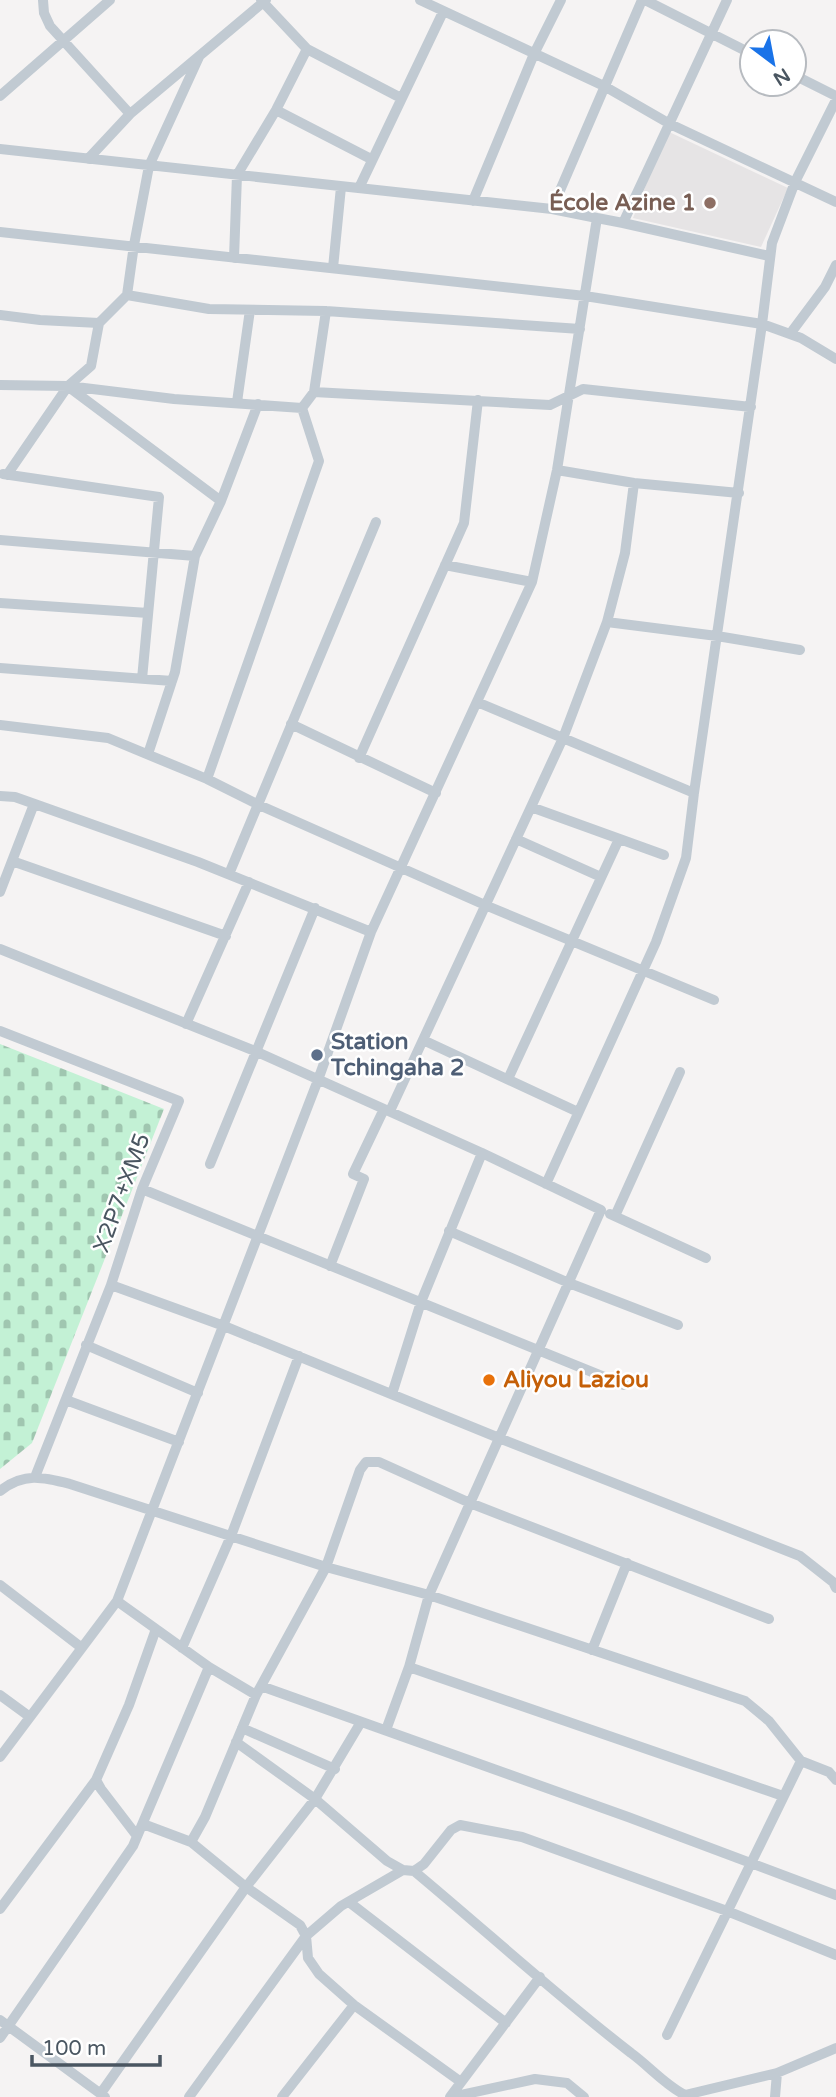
<svg xmlns="http://www.w3.org/2000/svg" width="836" height="2097" viewBox="0 0 836 2097" font-family="'Varela Round',sans-serif">
	<style>
		.education { fill: #e6e4e5 }
		.cemetery { fill: url(#cemetery-stones) }
		.lines { fill: none; stroke-linecap: round; stroke-linejoin: round }
		.minor { stroke: #c1cad2; stroke-width: 10 }
		.education-dot { fill: #8d6e63; stroke: #fff; stroke-width: 2.5 }
		.service-dot { fill: #5c6f8a; stroke: #fff; stroke-width: 2.5 }
		.food-dot { fill: #e8710a; stroke: #fff; stroke-width: 2.5 }
		.labels { text-anchor: middle; dominant-baseline: central; stroke-width: 5; stroke-linejoin: round; paint-order: stroke }
		.education-label { font-size: 23px; font-weight: bold; fill: #785e54; stroke: #fff; text-anchor: end }
		.service-label { font-size: 23px; font-weight: bold; fill: #4e5e75; stroke: #fff; text-anchor: start }
		.street-label { font-size: 23px; fill: #4a5661; stroke: #fff }
		.food-label { font-size: 23px; font-weight: bold; fill: #c56008; stroke: #fff; text-anchor: start }
	</style>
	<defs>
		<pattern id="cemetery-stones" width="16" height="16" patternUnits="userSpaceOnUse" patternTransform="scale(1.75)"><rect width="16" height="16" fill="#c3f1d5"/><path d="M2 7V4a2 2 0 0 1 4 0v3zM10 15v-3a2 2 0 0 1 4 0v3z" fill="#a0c6b0"/></pattern>
	</defs>
	<rect width="100%" height="100%" fill="#f5f3f3"/>
	<path class="education" d="M667,131l121,57 -27,59 -128,-29z"/>
	<path class="cemetery" d="M0,1044l164,65 -132,334 -32,26z"/>
	<g class="lines">
		<path class="minor" d="M43,0l1,13 6,13 80,88
			M261,0l46,49 94,49
			M420,0l184,86 66,38 166,78
			M645,0l107,54
			M794,75l42,21
			M0,96l110,-96
			M276,110l95,49
			M0,149l552,60 45,9 -40,252 -25,112 -161,350 -53,148 -201,521 -117,156
			M88,159l42,-45 136,-114
			M359,188l84,-176
			M473,201l61,-147 27,-54
			M552,209l90,-209
			M597,218l26,5 104,-223
			M623,223l146,33
			M0,232l585,64 177,28 39,14 35,21
			M234,258l3,-83 39,-65 31,-61
			M333,268l8,-81
			M127,295l82,14 117,2 254,18
			M0,315l40,5 59,3
			M790,334l35,-47 11,-22
			M0,385l68,1 106,13 128,9 12,-16 236,13 33,-16 168,18
			M70,388l151,113
			M314,392l12,-81
			M237,402l13,-92
			M557,470l77,13 105,10
			M3,474l156,23 -17,182
			M7,475l61,-89 23,-20 8,-43 28,-28 7,-50 15,-79 50,-109
			M0,540l195,16
			M445,565l87,17
			M0,603l148,10
			M607,622l110,14 83,14
			M0,668l172,13
			M477,702l217,91
			M291,724l145,69
			M0,725l108,13 99,41 52,26 226,100 229,95
			M148,754l27,-82 20,-116 26,-55 37,-97
			M359,758l105,-235 14,-123
			M207,779l112,-318 -17,-53
			M0,796l15,1 183,65 173,70
			M531,807l133,48
			M516,839l85,38
			M12,861l214,75
			M229,874l147,-352
			M0,892l34,-88
			M0,949l255,102 227,102 119,57 -172,385 -20,72 -23,63
			M186,1024l63,-142
			M0,1031l179,70 -37,88 -31,96 -76,192
			M423,1040l155,72
			M508,1079l111,-240
			M390,1111l173,-373 44,-116 18,-69 9,-70
			M210,1164l105,-256
			M546,1184l110,-242 30,-84 8,-65 68,-469 10,-81 23,-61 41,-82
			M142,1189l482,196
			M610,1214l96,44
			M615,1216l65,-144
			M449,1231l120,52 109,42
			M330,1266l34,-87 -11,-5 31,-65
			M111,1285l113,41 275,112 301,118 33,26 3,6
			M86,1345l112,48
			M392,1394l29,-92 61,-149
			M66,1400l113,42
			M0,1491c24,-19 43,-14 70,-7l256,83 103,28 316,106 24,20 32,40 28,11 7,8
			M0,1585l82,63
			M117,1601l92,66 47,28
			M182,1648l49,-112 68,-180
			M592,1650l35,-87
			M409,1667l374,129
			M261,1686l367,131 208,78
			M0,1695l30,22
			M242,1728l93,41
			M236,1742l79,57 72,62 16,9 11,1 10,-7 27,-34 9,-5 62,12 205,74 109,44
			M143,1824l48,18 55,45 54,38 6,11 2,22 11,16 35,31 107,77
			M137,1836l-36,-47 -5,-9 33,-75 27,-76
			M191,1842l14,-25 51,-122 70,-128 34,-97 6,-8h13l91,41 299,116
			M414,1871c72,60 142,124 217,182 18,13 34,32 54,42l92,-22 59,-25
			M349,1902l157,121
			M0,1909l96,-129
			M0,2020l105,77
			M667,2035l134,-274
			M0,2038l133,-192 76,-179
			M101,2093l145,-206 69,-88 46,-77
			M189,2097l117,-161 35,-30 62,-36
			M282,2097l72,-92
			M450,2097l90,-120
			M452,2097l83,-18 32,4 17,14
			M775,2097l2,-24"/>
	</g>
	<circle class="education-dot" cx="710" cy="203" r="7"/>
	<circle class="service-dot" cx="317" cy="1055" r="7"/>
	<circle class="food-dot" cx="489" cy="1380" r="7"/>
	<g class="labels">
		<g class="education-label">
			<text x="696" y="203">École Azine 1</text>
		</g>
		<g class="service-label">
			<text x="331" y="1042">Station<tspan x="331" dy="26">Tchingaha 2</tspan></text>
		</g>
		<g class="street-label">
			<text transform="translate(122 1193) rotate(-70)">X2P7+XM5</text>
		</g>
		<g class="food-label">
			<text x="503" y="1380">Aliyou Laziou</text>
		</g>
	</g>
	<g transform="translate(773 63) rotate(148)"><circle r="33" fill="#ffffff" stroke="#b7bbc0" stroke-width="2"/>
	<path d="M0-5L12 26L0 18L-12 26Z" fill="#1a73e8"/>
	<text y="-10" font-size="19" font-weight="bold" text-anchor="middle" fill="#4a5661">N</text>
	</g>
	<path d="M32 2055v10h128v-10" fill="none" stroke="#4a5661" stroke-width="3.5"/>
	<text x="42" y="2055" font-size="21" fill="#4a5661" stroke="#ffffff" stroke-width="5" paint-order="stroke">100 m</text>
</svg>
